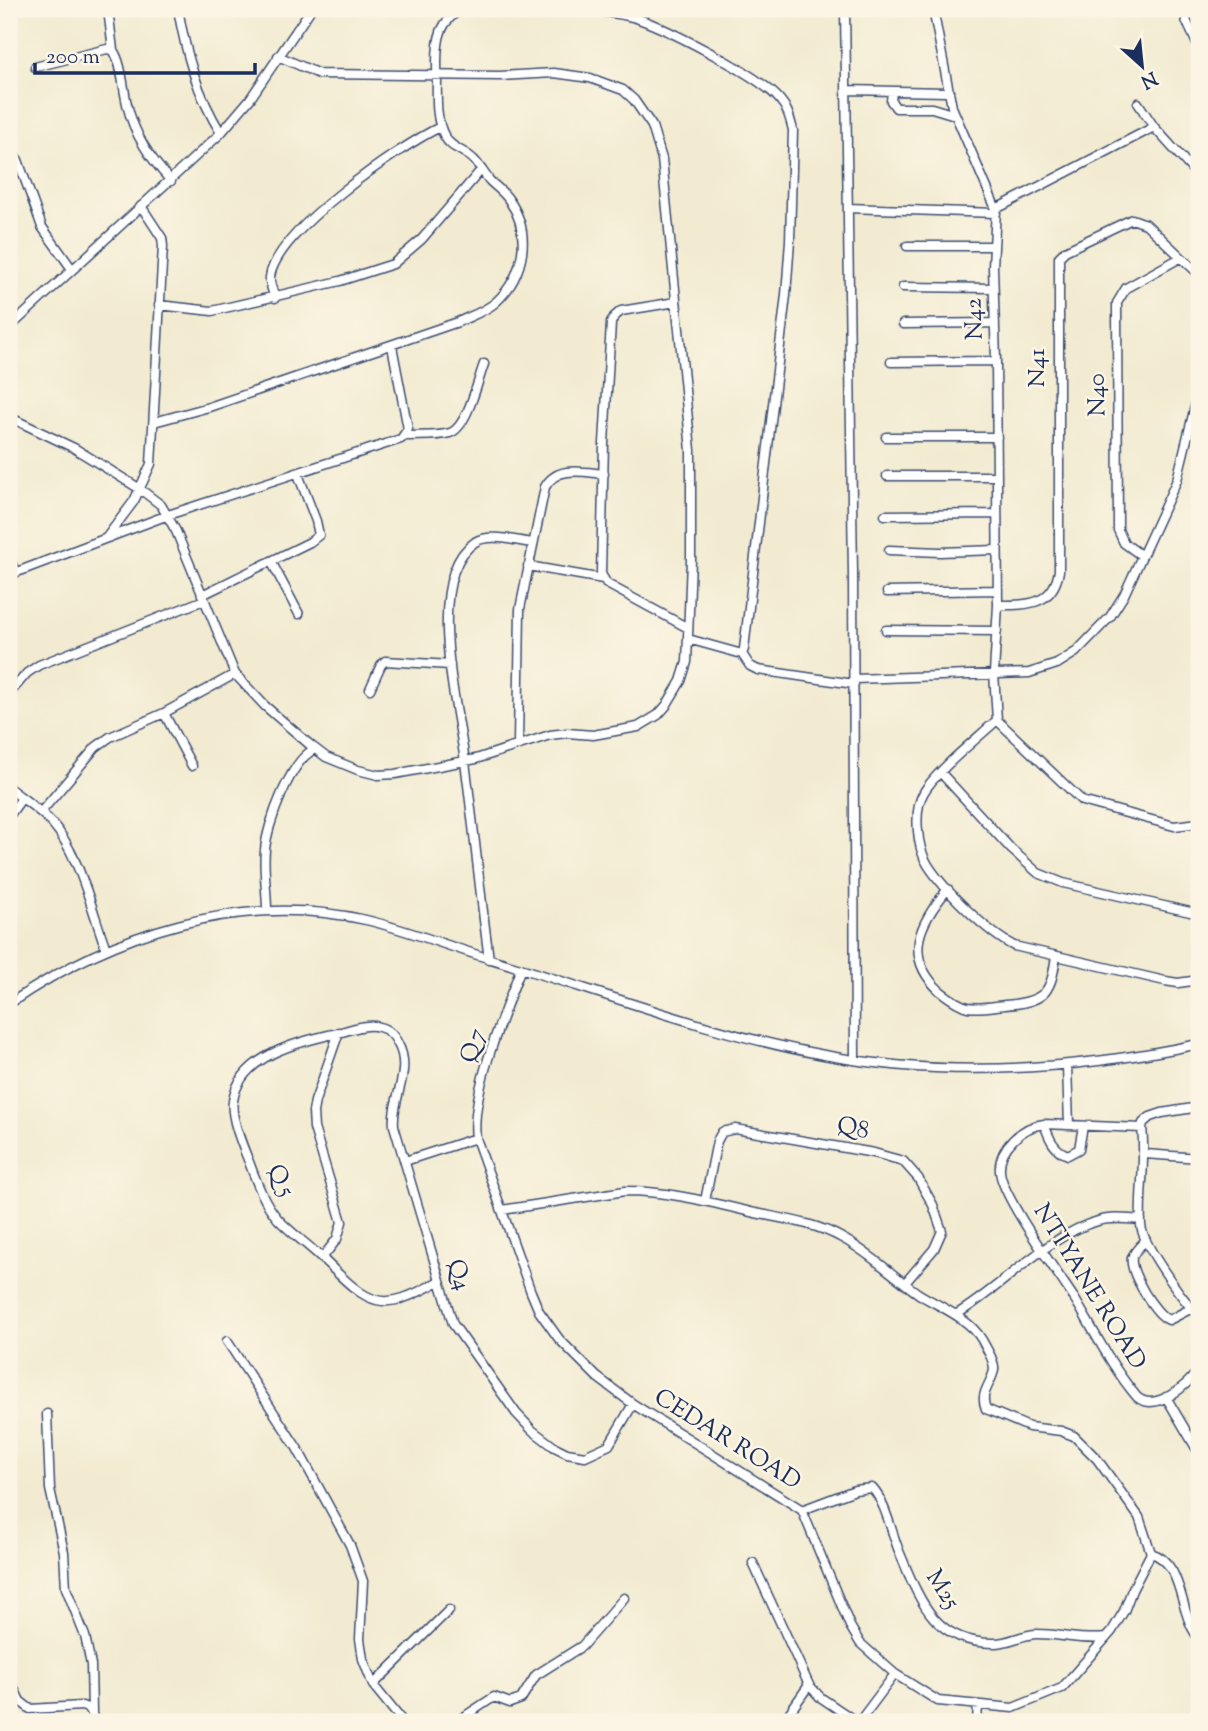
<svg xmlns="http://www.w3.org/2000/svg" width="1208" height="1731" viewBox="0 0 1208 1731" font-family="'Sorts Mill Goudy',serif">
	<style>
		.lines { fill: none; stroke-linecap: round; stroke-linejoin: round }
		.minor-casing { stroke: #3b4b6f; stroke-width: 11 }
		.minor { stroke: #fff; stroke-width: 8 }
		.labels { text-anchor: middle; dominant-baseline: central; stroke-width: 5; stroke-linejoin: round; paint-order: stroke }
		.street-label { font-size: 24px; fill: #1b2f5e; stroke: #fcf5e5 }
	</style>
	<rect width="100%" height="100%" fill="#fcf5e5"/>
	<filter id="ink" filterUnits="userSpaceOnUse"><feTurbulence type="fractalNoise" baseFrequency=".0143" numOctaves="2"/><feDisplacementMap in="SourceGraphic" scale="14" xChannelSelector="R" yChannelSelector="G"/><feConvolveMatrix kernelMatrix="1 2 1 2 8 2 1 2 1" color-interpolation-filters="sRGB"/></filter>
	<filter id="wash" filterUnits="userSpaceOnUse"><feTurbulence type="fractalNoise" baseFrequency=".00686" numOctaves="4" result="noise"/><feDisplacementMap in="SourceGraphic" scale="28" xChannelSelector="R" yChannelSelector="G"/><feGaussianBlur stdDeviation="1.57" result="paint"/><feColorMatrix in="noise" values="0 0 0 0 0 0 0 0 0 0 0 0 0 0 0 0 0 1.4 0 .05"/><feComposite in="paint" operator="in"/></filter>
	<g filter="url(#wash)">
		<rect width="100%" height="100%" fill="#f2ebd1"/>
	</g>
	<g filter="url(#ink)">
		<g class="lines">
			<defs>
				<path id="minor" d="M108,9l5,41
					M178,9c8,45 19,85 43,124
					M579,9c20,2 41,4 60,10 30,11 122,57 141,81 8,9 10,19 13,30l-3,111 -4,54 -42,354 -2,5 -54,-15
					M845,9l8,565 2,486
					M933,9l19,98 44,102
					M1190,9l-4,11 13,28
					M35,67l72,-18 6,1c9,13 10,38 14,54 7,31 23,54 44,77
					M846,90l101,2
					M892,92l-1,9 5,7h36l23,7
					M1138,103l16,24
					M9,150l9,10 24,67 30,42
					M848,208l148,5
					M907,246h87
					M903,287l90,1
					M275,298c-2,-7 -6,-14 -5,-21 6,-46 129,-130 170,-150
					M676,302l-55,9 -7,6 -3,6 -7,120 -3,131 6,10 81,44
					M159,305l53,6 128,-30 53,-17 29,-25 59,-69
					M903,324l92,-1
					M9,328l212,-195 29,-34 61,-90
					M891,362l105,-1
					M9,417l65,31 66,41 21,16 15,26 59,143 30,32 44,38 17,13 32,13 20,5 17,-1 81,-15 74,-24 17,-2 26,2 45,-8 20,-12 8,-9 15,-25 6,-19 4,-102v-110l-29,-291 -10,-33 -18,-26 -11,-10 -33,-12 -36,-5 -54,3 -181,-2 -41,-18
					M154,422l55,-15 249,-85c13,-6 28,-11 38,-20 29,-27 36,-69 13,-102 -5,-8 -13,-13 -19,-19 -6,-7 -10,-15 -16,-21 -9,-10 -23,-11 -29,-23 -12,-20 -7,-52 -8,-74 0,-25 3,-42 25,-54
					M405,436c14,-1 31,1 45,-3 17,-5 28,-53 34,-69
					M886,437h111
					M887,476h110
					M885,515l112,-1
					M107,537l27,-36 17,-37 12,-218 -1,-8 -21,-32
					M889,550l51,2 57,-2
					M9,556l6,17
					M1142,556l-18,-13 -6,-13 -1,-227 9,-15 54,-30
					M271,561l28,53
					M528,566l75,13
					M9,575l159,-60 233,-76 7,-10 -16,-83
					M887,592l110,-2
					M202,595l108,-53 9,-7 -3,-14 -18,-47
					M998,605c29,0 55,1 61,-34v-314l6,-6 67,-32 14,5 53,50
					M886,630l111,1
					M742,654l8,12 8,4 96,14
					M854,679l175,-6 28,-9 19,-12 34,-35 14,-22 53,-115 22,-90
					M370,689l11,-24 4,-4 65,4
					M9,694l18,-21 12,-8 165,-65
					M164,713l28,53
					M997,720l-3,-47 4,-68 -2,-244 -3,-94 3,-58 158,-82 45,50
					M997,720c-19,18 -61,51 -73,72 -11,18 -7,56 4,73 16,25 60,68 86,81l151,35 13,2 21,-3
					M997,720l85,81 92,25 25,-3
					M518,744l2,-135 25,-122c12,-22 38,-15 59,-13
					M941,773l70,76 27,24 25,10 136,31
					M9,788c14,11 30,21 43,35 27,30 40,88 54,126
					M41,812l55,-65 14,-10 54,-24 71,-39
					M9,816l13,-18
					M948,889c-28,33 -46,67 -8,102 8,6 18,14 28,16 12,2 26,-1 37,-2 13,-1 31,-3 40,-13 8,-10 9,-24 11,-36
					M267,911c0,-20 -4,-42 -2,-61 2,-26 26,-91 50,-101
					M489,959c-9,-66 -15,-131 -24,-197 -6,-51 -43,-184 10,-220 14,-9 41,-1 58,1
					M9,1004c103,-71 232,-113 357,-84 43,10 83,27 125,39 110,33 220,75 333,96 125,24 251,15 375,-11
					M1067,1066l2,59
					M1044,1124c5,13 9,26 24,31l11,-6 4,-23
					M1142,1128l-98,-4c-21,2 -46,24 -44,47 1,25 60,105 76,130 19,32 37,68 61,96 18,16 52,-12 62,-28
					M1142,1128c4,33 -3,65 -1,97 1,19 44,78 58,91
					M1142,1128l1,-5 7,-6 12,-4 37,-6
					M1145,1154l54,4
					M405,1161l71,-23
					M705,1201l12,-60 5,-9 13,-3 139,24 29,8 15,17 15,27 9,26 -8,18 -29,34
					M502,1210l123,-19c44,0 88,12 130,22 29,6 61,10 87,25 28,15 51,38 77,56 21,13 50,24 63,46 4,8 13,21 12,30 -3,15 -15,23 -8,39l43,18 32,4 13,5 23,23 42,58 12,36 -19,37 -8,21 -12,20 -50,57 -49,20 -75,-7 -43,-27 -35,-31 -10,-17 -48,-116 -169,-106 -36,-27 -38,-38 -20,-28 -8,-19 -55,-154c-6,-44 28,-126 45,-170
					M1146,1240c-5,5 -12,11 -14,18 -3,14 24,58 37,62l23,-12
					M322,1258l15,-19 5,-17 -28,-94 -1,-16 2,-11 24,-69
					M439,1281c-58,33 -68,25 -114,-20 -15,-15 -33,-27 -47,-42 -14,-16 -22,-38 -29,-57 -6,-15 -19,-45 -16,-61 6,-46 68,-60 105,-68 12,-3 28,-10 41,-6 9,2 15,8 19,17 15,27 -7,55 -4,82l59,198 63,89 16,17 21,16 14,7 18,3 24,-11 24,-41
					M957,1314c44,-26 92,-80 141,-93 13,-4 29,-2 43,-1
					M227,1341l70,107 53,97 13,36 -3,58 3,20 10,26 30,37
					M1166,1397l33,56
					M47,1414l3,75 14,63 2,36 19,48 6,29 1,47
					M802,1510l53,-20 17,-2c13,13 20,46 27,63 20,48 35,93 96,92 15,0 27,-9 42,-9 24,0 43,7 69,4
					M1151,1553c34,10 27,62 48,85
					M753,1563l56,122 11,12 37,25
					M9,1679l11,22 10,8 52,-3 8,3 5,13
					M373,1685l76,-75
					M456,1722l38,-25 16,6 11,-4 15,-24 46,-29 42,-48
					M783,1722l26,-37
					M859,1722l36,-48
					M977,1722l1,-17"/>
			</defs>
			<use href="#minor" class="minor-casing"/>
			<use href="#minor" class="minor"/>
		</g>
	</g>
	<g class="labels">
		<g class="street-label">
			<text transform="translate(975 319) rotate(-92)">N42</text>
			<text transform="translate(1038 368) rotate(-90)">N41</text>
			<text transform="translate(1098 395) rotate(-91)">N40</text>
			<text transform="translate(474 1046) rotate(-73)">Q7</text>
			<text transform="translate(853 1129) rotate(11)">Q8</text>
			<text transform="translate(280 1181) rotate(63)">Q5</text>
			<text transform="translate(458 1275) rotate(73)">Q4</text>
			<text transform="translate(1089 1287) rotate(58)">NTIYANE ROAD</text>
			<text transform="translate(727 1440) rotate(32)">CEDAR ROAD</text>
			<text transform="translate(942 1590) rotate(57)">M25</text>
		</g>
	</g>
	<rect width="1208" height="1731" fill="none" stroke="#fcf5e5" stroke-width="35"/>
	<g transform="translate(1142 66) rotate(153)" stroke="#fcf5e5" stroke-width="5" paint-order="stroke">
	<path d="M0-5L12 26L0 18L-12 26Z" fill="#1b2f5e"/>
	<text y="-10" font-size="19" font-weight="bold" text-anchor="middle" fill="#1b2f5e">N</text>
	</g>
	<path d="M35 63v10h220v-10" fill="none" stroke="#1b2f5e" stroke-width="3.5"/>
	<text x="46" y="63" font-size="21" fill="#1b2f5e" stroke="#fcf5e5" stroke-width="5" paint-order="stroke">200 m</text>
</svg>
